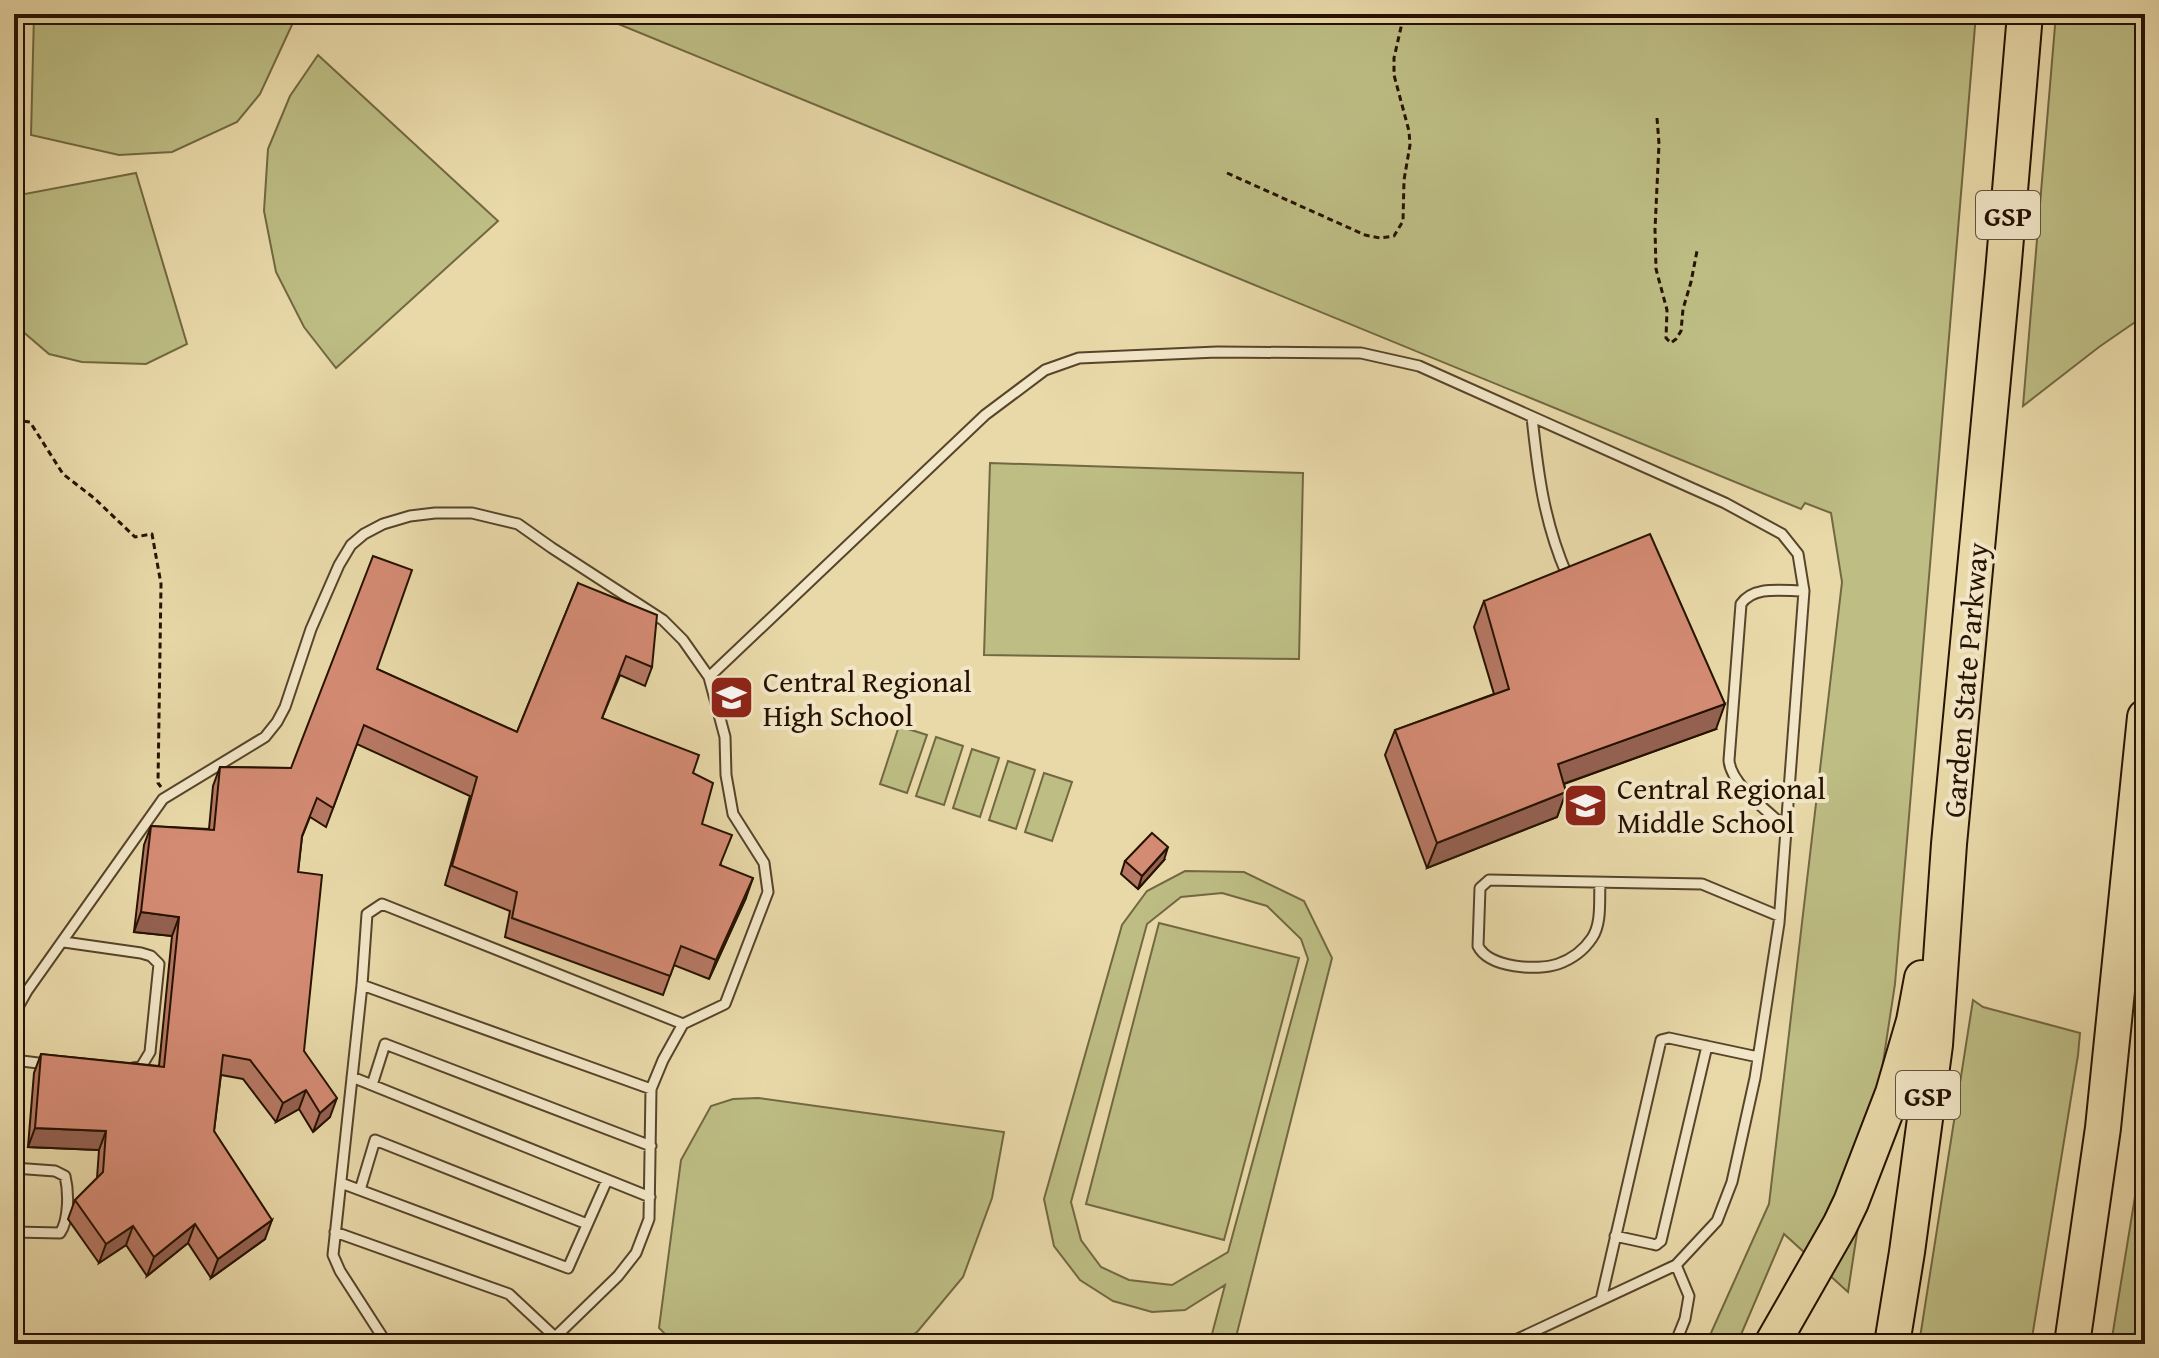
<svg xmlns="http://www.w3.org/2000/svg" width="2159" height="1358" viewBox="0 0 2159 1358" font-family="'Gentium Book Plus',serif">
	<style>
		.green { fill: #bdbd84; stroke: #726842; stroke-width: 2; fill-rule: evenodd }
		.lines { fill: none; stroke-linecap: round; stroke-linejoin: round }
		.service-casing { stroke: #57442a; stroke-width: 13 }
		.motorway-casing { stroke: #261200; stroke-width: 38 }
		.path { stroke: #261200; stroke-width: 3; stroke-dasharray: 6 4; stroke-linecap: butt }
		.service { stroke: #f1e6c7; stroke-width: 9 }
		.motorway { stroke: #e9d9a9; stroke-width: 34 }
		.wall { fill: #b67864; stroke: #261200; stroke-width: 2 }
		.shaded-wall { fill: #946151; stroke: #261200; stroke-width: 2 }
		.building { fill: #d48b74; stroke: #261200; stroke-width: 2 }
		.labels { text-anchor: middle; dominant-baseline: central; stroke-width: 8; stroke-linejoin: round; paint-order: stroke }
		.shield { fill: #f1e6c7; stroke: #63523c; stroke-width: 2 }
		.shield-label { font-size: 28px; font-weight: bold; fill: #261200 }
		.street-label { font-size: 30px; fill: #261200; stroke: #f1e6c7 }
		.poi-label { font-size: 30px; fill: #261200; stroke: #f1e6c7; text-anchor: start }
	</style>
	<rect width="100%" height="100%" fill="#e9d9a9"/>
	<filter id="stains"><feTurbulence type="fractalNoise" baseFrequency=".0025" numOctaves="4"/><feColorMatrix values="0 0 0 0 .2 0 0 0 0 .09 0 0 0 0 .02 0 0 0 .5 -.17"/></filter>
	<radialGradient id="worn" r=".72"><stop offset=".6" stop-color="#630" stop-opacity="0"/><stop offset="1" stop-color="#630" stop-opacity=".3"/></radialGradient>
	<path class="green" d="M34,14h263l-37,80 -23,28 -65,30 -53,3 -88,-20z
		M594,14h1382l-81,970 -47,308 -64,-58 -47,110h-31l63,-140 73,-622 -11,-69 -26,-10 -4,6z
		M2056,14h89v258l-4,46 -42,29 -76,59z
		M318,55l180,166 -162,147 -32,-41 -28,-55 -12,-61 4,-62 22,-53z
		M136,173l51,171 -41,20 -64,-2 -33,-8 -35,-30v-128z
		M990,463l313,10 -4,186 -315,-4z
		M899,726l28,9 -20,58 -27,-9z
		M936,737l27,9 -19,59 -28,-9z
		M972,749l27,9 -19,59 -27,-9z
		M1008,761l27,9 -19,59 -27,-9z
		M1044,773l28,9 -20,59 -27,-9z
		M1185,871l59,1 60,29 28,57 -97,383 -23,-7 13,-49 -40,25 -33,2 -39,-11 -33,-21 -26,-34 -10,-47 78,-274 25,-34zM1222,893l45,13 34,33 7,20 -80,293 -56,33 -43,-5 -28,-13 -20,-27 -10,-38 76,-278 34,-27z
		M1159,923l140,35 -75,282 -138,-36z
		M1973,1000l10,7 97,26 -2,22 -47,289h-112z
		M758,1098l246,34 -12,66 -29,79 -45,54 -16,13h-227l-16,-16 22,-168 30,-54 22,-7z
		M2145,1135v209h-34z"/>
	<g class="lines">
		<defs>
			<path id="service" d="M1532,417c6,57 12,105 35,158
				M709,677l276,-262 60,-45 34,-12 138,-6 144,1 58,13 306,137 57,31 16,20 6,37 -25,332 -24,155 -23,104 -15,39 -41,44 -169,79
				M1786,828c-17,-16 -56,-44 -57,-68l12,-156c13,-19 42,-13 63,-13
				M1600,883c-1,18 2,40 -8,55 -8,12 -20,21 -34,26 -21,7 -69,4 -80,-18l2,-58 9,-8 213,4 77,32
				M64,942l77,11 10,3 8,8 -9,88 -9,15 -8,1
				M362,985l289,104
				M14,1014l13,-23 136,-192 102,-62 12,-15 8,-15 26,-78 28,-64 12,-20 13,-11 19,-10 27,-8 25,-3h37l46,11 34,24 111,72 20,20 26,37 16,60 1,38 7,39 31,49 4,29 -43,112 -42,20 -20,36 -12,29 -2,130 -13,34 -18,23 -70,68
				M14,1060l32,4
				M352,1077l298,120
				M372,1085l13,-41 266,102
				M14,1168l41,3 10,5c4,16 4,44 -5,57l-46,-1
				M341,1183l227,85 39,-88
				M360,1190l15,-50 212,84
				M335,1232l174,62 46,43
				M1615,1236l37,8 4,1 5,-4 46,-195
				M1601,1300l60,-260 8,-2 89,19
				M387,1344l-47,-73 -7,-16 29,-270 5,-71 15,-10 301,120
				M1675,1344l10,-25 4,-23 -13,-31"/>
			<path id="motorway" d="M1772,1344l68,-119 11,-23 42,-109 21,-72 8,-43
				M1892,1344l15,-92 28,-207 14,-201 54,-571 22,-259
				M2072,1344l31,-216 42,-411"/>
		</defs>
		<use href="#service" class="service-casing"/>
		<use href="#motorway" class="motorway-casing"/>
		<path class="path" d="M1657,118l2,26 -4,85 1,40 11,41 -1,28 5,5 5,-4 5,-8 2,-22 8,-27 6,-31
			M1227,173l138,62 15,3 14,-2 9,-15 1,-41 6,-35 -1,-14 -15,-56v-17l10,-44
			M14,420l16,2 33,52 31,24 41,39 17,-3 9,50 -3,199 3,4"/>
		<use href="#service" class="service"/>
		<use href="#motorway" class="motorway"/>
	</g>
	<path class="wall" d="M578,583l74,84 -7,19 -25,-11 -18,43 91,55 9,51 19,41 25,33 -37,81 -35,-14 -11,30 -158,-58 5,-26 -65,-26 25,-89 -113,-52 -31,83 -16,-10 -8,20 -4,35 6,179 26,66 -17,15 -14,-23 -23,13 -33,-43 -22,-4 -7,56 51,108 -54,39 -23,-35 -41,33 -21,-31 -27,18 -31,-44 7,-19 22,-22 2,-28 -71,-3 6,-74 7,-19 118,12 13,-130 -38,-4 10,-87 7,-19 58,3 4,-43 7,-19 71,1 86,-99 140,63z
		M1484,601l232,128 -152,55 2,8 -9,25 -130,51 -42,-113 10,-25 99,-36 -20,-67z
		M1164,860l-26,29 -17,-15 4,-13z"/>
	<path class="shaded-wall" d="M1725,704l-9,25 -167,60 9,-25z
		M1566,792l-9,25 -130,51 10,-25z
		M1168,847l-4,13 -26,29 4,-13z
		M753,878l-7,20 -37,81 7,-19z
		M141,912l38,5 -7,19 -38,-4z
		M306,1090l-7,19 -23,13 7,-19z
		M337,1098l-7,19 -17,15 7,-19z
		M35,1128l71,3 -7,19 -71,-3z
		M272,1220l-7,19 -54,39 7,-19z
		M195,1224l-7,19 -41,33 7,-19z
		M133,1226l-7,19 -27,18 7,-19z"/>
	<path class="building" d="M1650,534l75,170 -167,60 8,28 -129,51 -42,-113 114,-41 -25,-88z
		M373,556l39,14 -35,99 140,63 61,-149 79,32 -5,52 -26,-11 -24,62 97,37 -6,18 20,10 -11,41 30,11 -12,30 33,13 -37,82 -35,-14 -11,30 -158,-58 5,-26 -65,-26 25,-89 -113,-52 -31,83 -16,-10 -15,38 -4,36 24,3 -18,176 33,47 -17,15 -14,-23 -23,13 -33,-43 -27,-5 -9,76 58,89 -54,39 -23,-35 -41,33 -21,-31 -27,18 -31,-44 28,-28 3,-41 -71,-3 6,-74 123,13 15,-150 -38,-5 10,-86 63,4 6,-63 71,1z
		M1152,833l16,14 -26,29 -17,-15z"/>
	<defs>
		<symbol id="school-square" viewBox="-11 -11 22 22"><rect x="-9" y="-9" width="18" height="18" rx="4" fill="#8f2418" stroke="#f1e6c7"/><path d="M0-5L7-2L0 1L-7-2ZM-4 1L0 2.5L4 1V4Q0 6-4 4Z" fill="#fff"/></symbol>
	</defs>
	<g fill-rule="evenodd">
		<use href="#school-square" x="706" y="672" width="51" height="51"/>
		<use href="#school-square" x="1560" y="780" width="51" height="51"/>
	</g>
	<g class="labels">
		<g class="shield">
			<rect x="1976" y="191" width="64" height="48" rx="6"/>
			<rect x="1896" y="1071" width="64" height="48" rx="6"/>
		</g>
		<g class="shield-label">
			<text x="2008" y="215">GSP</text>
			<text x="1928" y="1095">GSP</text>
		</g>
		<g class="street-label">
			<text transform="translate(1965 680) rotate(-85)">Garden State Parkway</text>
		</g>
		<g class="poi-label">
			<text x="763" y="681">Central Regional<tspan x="763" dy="34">High School</tspan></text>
			<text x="1617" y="788">Central Regional<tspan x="1617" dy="34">Middle School</tspan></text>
		</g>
	</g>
	<rect width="2159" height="1358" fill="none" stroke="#e9d9a9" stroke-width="48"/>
	<rect x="16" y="16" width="2127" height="1326" fill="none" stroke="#261200" stroke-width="4"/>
	<rect x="24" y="24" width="2111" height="1310" fill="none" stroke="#261200" stroke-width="2"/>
	<rect width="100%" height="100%" filter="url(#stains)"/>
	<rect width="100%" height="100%" fill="url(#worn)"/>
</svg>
